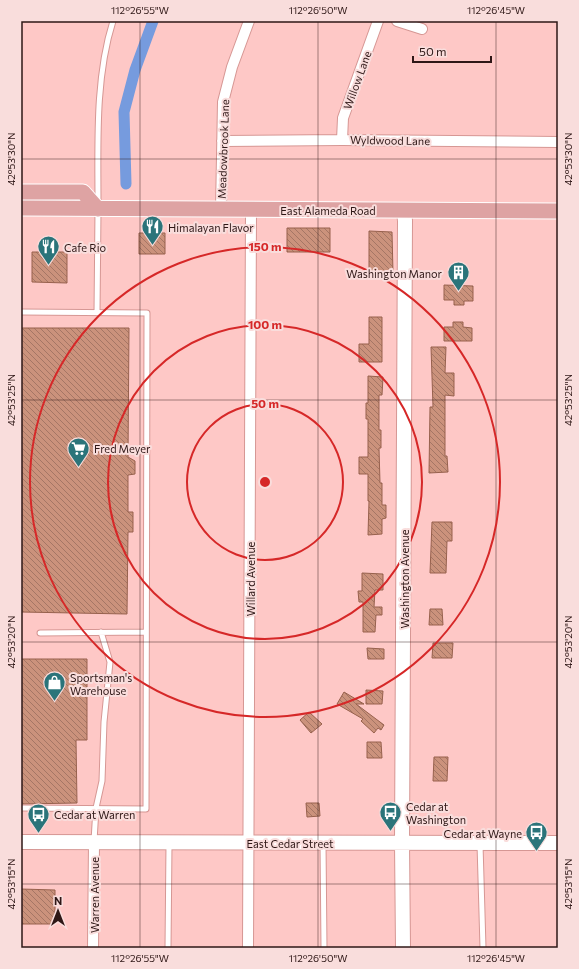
<svg xmlns="http://www.w3.org/2000/svg" width="579" height="969" viewBox="0 0 579 969" font-family="Commissioner,sans-serif">
	<style>
		.lines { fill: none; stroke-linecap: round; stroke-linejoin: round }
		.canal { stroke: #769bde; stroke-width: 11 }
		.building { fill: url(#building-back-hatch); stroke: #97614d }
		.lane-casing { stroke: #d69794; stroke-width: 7 }
		.street-casing { stroke: #d69794; stroke-width: 12 }
		.secondary-casing { stroke: #d69794; stroke-width: 16 }
		.primary-casing { stroke: #fff; stroke-width: 17 }
		.lane { stroke: #fff; stroke-width: 5 }
		.street { stroke: #fff; stroke-width: 10 }
		.secondary { stroke: #fff; stroke-width: 14 }
		.primary { stroke: #dea3a3; stroke-width: 15 }
		.ticks { fill: none; stroke: #2e1716; stroke-width: 1; stroke-opacity: 0.45 }
		.ring { fill: none; stroke: #d62828; stroke-width: 2 }
		.labels { text-anchor: middle; dominant-baseline: central; stroke-width: 4; stroke-linejoin: round; paint-order: stroke }
		.street-label { font-size: 11px; fill: #2e1716; stroke: #f9dddc }
		.poi-label { font-size: 11px; fill: #2e1716; stroke: #f9dddc; text-anchor: start }
		.centre { fill: #d62828; stroke: #f9dddc; stroke-width: 2 }
		.ring-label { font-size: 12px; text-anchor: middle; font-weight: bold; fill: #d62828; stroke: #f9dddc; stroke-width: 4; stroke-linejoin: round; paint-order: stroke }
		.neatline { fill: none; stroke: #2e1716; stroke-width: 1.5 }
		.ticks-label { font-size: 10px; text-anchor: middle; fill: #2e1716 }
	</style>
	<defs>
		<pattern id="building-back-hatch" width="6" height="6" patternUnits="userSpaceOnUse"><rect width="6" height="6" fill="#cb927c"/><path d="M-1 5l2 2M0 0l6 6M5-1l2 2" fill="none" stroke="#a57665"/></pattern>
	</defs>
	<rect width="100%" height="100%" fill="#fec8c6"/>
	<g class="lines">
		<path class="canal" d="M126,184l-2,-72 11,-42 18,-49"/>
	</g>
	<path class="building" d="M287,228h43v24h-43z
		M369,231l23,1 1,41 -24,-1z
		M139,233h26v21h-26z
		M32,252h35v31l-35,-1z
		M444,285l29,1v15h-9v4h-10v-5h-10z
		M369,317h13v45h-23v-18h10z
		M453,322h10v5l9,1v13h-28v-14h9z
		M21,328h108l-1,129 7,4v13l-7,1v37h5v20h-5l-1,82 -106,-2z
		M431,347h15l-1,26h9v23l-9,-1v61h2l1,16 -19,1 1,-66h3z
		M368,376l15,1 -1,18h-3v35h2v18h-2l1,35h2v22h4v13l-4,1v15l-14,1 1,-34h-1v-27h-9v-17h9v-38h-2v-16h2z
		M432,522h20v19h-5l-1,32h-16z
		M362,573l21,1v16h-8l-1,17h8v8h-6l-1,17h-12v-30h-4l-1,-11h4z
		M430,609h12l1,16h-14z
		M433,643h20l-1,15h-20z
		M367,648l17,1v10h-16z
		M21,659h66v81h-11l1,63 -56,1z
		M366,690l17,1 -1,13h-16z
		M344,692l20,12h-8l28,21 -3,5 -3,-2 -4,5 -13,-12 2,-2 -26,-15z
		M309,712l13,12 -11,9 -11,-13z
		M367,742h14l1,16h-15z
		M434,757h14l-1,24h-14z
		M306,803h13l1,13 -13,1z
		M21,889l34,1v34h-34z"/>
	<g class="lines">
		<defs>
			<path id="lane" d="M98,203c0,-60 -3,-125 15,-182
				M21,312l126,1 -1,496 -125,-1
				M97,313l1,-102
				M40,633l106,-1
				M94,841l2,-33 6,-27 2,-59 6,-60 -9,-30
				M323,843l1,105
				M480,844l3,104
				M168,948l1,-104"/>
			<path id="street" d="M397,21l25,8
				M342,140l1,-22 35,-97
				M222,141l120,-1 216,2
				M221,210l2,-108 9,-35 17,-46
				M93,948l1,-105
				M248,948l3,-738"/>
			<path id="secondary" d="M21,842l537,1
				M403,948l-1,-105 3,-622 -1,-10"/>
			<path id="primary" d="M21,192h62l15,17
				M21,208l537,3"/>
		</defs>
		<use href="#lane" class="lane-casing"/>
		<use href="#street" class="street-casing"/>
		<use href="#secondary" class="secondary-casing"/>
		<use href="#primary" class="primary-casing"/>
		<use href="#lane" class="lane"/>
		<use href="#street" class="street"/>
		<use href="#secondary" class="secondary"/>
		<use href="#primary" class="primary"/>
	</g>
	<path class="ticks" d="M140,21v927M318,21v927M496,21v927M21,159h537M21,400h537M21,642h537M21,884h537"/>
	<g class="ring">
		<circle cx="265" cy="482" r="78"/>
		<circle cx="265" cy="482" r="157"/>
		<circle cx="265" cy="482" r="235"/>
	</g>
	<defs>
		<symbol id="restaurant-pin" viewBox="-11 -11 22 30"><path d="M0 17L-7.5 6A9.5 9.5 0 1 1 7.5 6Z" fill="#2b747a" stroke="#f9dddc"/><path d="M-5-6h1v4h1v-4h1v4h1v-4h1v5L-1.5 .5V6h-2V.5L-5-1ZM5-6V6H3V1.5H1.5Q1.5-4 5-6Z" fill="#fff"/></symbol>
		<symbol id="building-pin" viewBox="-11 -11 22 30"><path d="M0 17L-7.5 6A9.5 9.5 0 1 1 7.5 6Z" fill="#2b747a" stroke="#f9dddc"/><path d="M-4-6H4V6H1V3H-1V6H-4ZM-2.5-4.3h1.7v1.8h-1.7ZM.8-4.3h1.7v1.8H.8ZM-2.5-1h1.7V.8h-1.7ZM.8-1h1.7V.8H.8Z" fill="#fff"/></symbol>
		<symbol id="supermarket-pin" viewBox="-11 -11 22 30"><path d="M0 17L-7.5 6A9.5 9.5 0 1 1 7.5 6Z" fill="#2b747a" stroke="#f9dddc"/><path d="M-6-5.5h2.5l.6 2H6L4.5 2H-2.5L-4.4-4H-6ZM-1.5 3.2a1.3 1.3 0 1 0 .1 0ZM3 3.2a1.3 1.3 0 1 0 .1 0Z" fill="#fff"/></symbol>
		<symbol id="shop-pin" viewBox="-11 -11 22 30"><path d="M0 17L-7.5 6A9.5 9.5 0 1 1 7.5 6Z" fill="#2b747a" stroke="#f9dddc"/><path d="M-5-2.5h2.3a2.7 3.5 0 0 1 5.4 0H5L5.5 6h-11ZM-1.5-2.5h3a1.5 2.3 0 0 0-3 0Z" fill="#fff"/></symbol>
		<symbol id="bus-pin" viewBox="-11 -11 22 30"><path d="M0 17L-7.5 6A9.5 9.5 0 1 1 7.5 6Z" fill="#2b747a" stroke="#f9dddc"/><path d="M-5-6H5V4H4V6H2V4H-2V6H-4V4H-5ZM-3.5-4V0h7V-4ZM-3.5 1.2v1.5H-2V1.2ZM2 1.2v1.5H3.5V1.2Z" fill="#fff"/></symbol>
	</defs>
	<g fill-rule="evenodd">
		<use href="#restaurant-pin" x="140" y="214" width="25" height="34"/>
		<use href="#restaurant-pin" x="36" y="234" width="25" height="34"/>
		<use href="#building-pin" x="446" y="260" width="25" height="34"/>
		<use href="#supermarket-pin" x="66" y="436" width="25" height="34"/>
		<use href="#shop-pin" x="42" y="670" width="25" height="34"/>
		<use href="#bus-pin" x="378" y="800" width="25" height="34"/>
		<use href="#bus-pin" x="26" y="802" width="25" height="34"/>
		<use href="#bus-pin" x="524" y="820" width="25" height="34"/>
	</g>
	<g class="labels">
		<g class="street-label">
			<text transform="translate(357 80) rotate(-70)">Willow Lane</text>
			<text transform="translate(390 140) rotate(1)">Wyldwood Lane</text>
			<text transform="translate(223 149) rotate(-88)">Meadowbrook Lane</text>
			<text x="328" y="210">East Alameda Road</text>
			<text transform="translate(250 579) rotate(-90)">Willard Avenue</text>
			<text transform="translate(404 579) rotate(-90)">Washington Avenue</text>
			<text x="290" y="843">East Cedar Street</text>
			<text transform="translate(94 895) rotate(-90)">Warren Avenue</text>
		</g>
		<g class="poi-label">
			<text x="168" y="227">Himalayan Flavor</text>
			<text x="64" y="247">Cafe Rio</text>
			<text x="442" y="273" text-anchor="end">Washington Manor</text>
			<text x="94" y="448">Fred Meyer</text>
			<text x="70" y="677">Sportsman's<tspan x="70" dy="13">Warehouse</tspan></text>
			<text x="406" y="806">Cedar at<tspan x="406" dy="13">Washington</tspan></text>
			<text x="54" y="814">Cedar at Warren</text>
			<text x="522" y="833" text-anchor="end">Cedar at Wayne</text>
		</g>
	</g>
	<circle cx="265" cy="482" r="6" class="centre"/>
	<g class="ring-label">
		<text x="265" y="251">150 m</text>
		<text x="265" y="329">100 m</text>
		<text x="265" y="408">50 m</text>
	</g>
	<rect width="579" height="969" fill="none" stroke="#f9dddc" stroke-width="44"/>
	<g transform="translate(58 911)" stroke="#f9dddc" stroke-width="3" paint-order="stroke">
	<path d="M0-3L7 15L0 10L-7 15Z" fill="#2e1716"/>
	<text y="-6" font-size="11" font-weight="bold" text-anchor="middle" fill="#2e1716">N</text>
	</g>
	<path d="M413 56v6h78v-6" fill="none" stroke="#2e1716" stroke-width="2"/>
	<text x="419" y="56" font-size="12" fill="#2e1716" stroke="#f9dddc" stroke-width="3" paint-order="stroke">50 m</text>
	<rect x="22" y="22" width="535" height="925" class="neatline"/>
	<g class="ticks-label">
		<text x="140" y="14">112°26'55"W</text>
		<text x="318" y="14">112°26'50"W</text>
		<text x="496" y="14">112°26'45"W</text>
		<text transform="translate(11 159) rotate(-90)" y="4">42°53'30"N</text>
		<text transform="translate(568 159) rotate(-90)" y="4">42°53'30"N</text>
		<text transform="translate(11 400) rotate(-90)" y="4">42°53'25"N</text>
		<text transform="translate(568 400) rotate(-90)" y="4">42°53'25"N</text>
		<text transform="translate(11 642) rotate(-90)" y="4">42°53'20"N</text>
		<text transform="translate(568 642) rotate(-90)" y="4">42°53'20"N</text>
		<text transform="translate(11 884) rotate(-90)" y="4">42°53'15"N</text>
		<text transform="translate(568 884) rotate(-90)" y="4">42°53'15"N</text>
		<text x="140" y="962">112°26'55"W</text>
		<text x="318" y="962">112°26'50"W</text>
		<text x="496" y="962">112°26'45"W</text>
	</g>
</svg>
